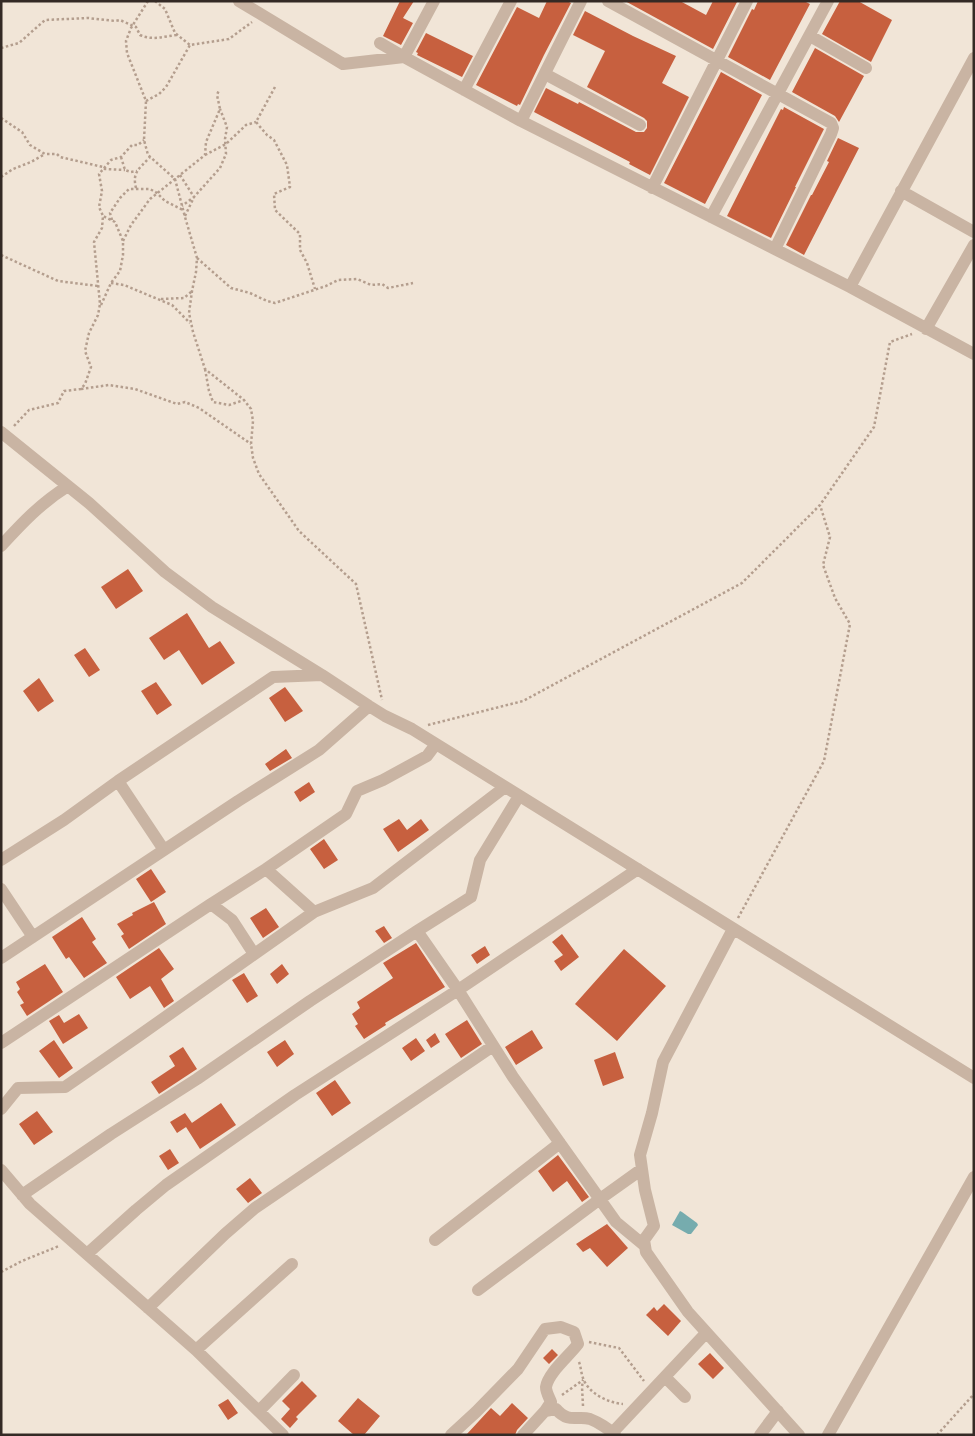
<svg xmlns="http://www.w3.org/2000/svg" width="975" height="1436" viewBox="0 0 975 1436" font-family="'Archivo Narrow',sans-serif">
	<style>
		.water { fill: #76acae }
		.building { fill: #c7603f }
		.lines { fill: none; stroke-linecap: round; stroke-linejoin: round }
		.path { stroke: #b49e8e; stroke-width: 2.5; stroke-dasharray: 2.5 2.5; stroke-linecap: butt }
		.minor { stroke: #c9b4a3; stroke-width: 12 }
	</style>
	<rect width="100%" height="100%" fill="#f1e5d7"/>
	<path class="water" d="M680,1211l2,1 15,11 1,2 -7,9h-3l-16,-9z"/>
	<path class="building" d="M400,1h14l-11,17 10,5 -12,22 -18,-9z
		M547,1h20l4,2 -27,52 -24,50 -2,-1 -1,2 -41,-21 41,-78 22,11z
		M625,1h55l26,14 7,-14 24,1 -24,47z
		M758,1h46l6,3 -40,76 -42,-23 24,-48 2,1z
		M840,1h18l34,19 -21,42 -49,-28z
		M585,11l48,25 43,20 -14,27 27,14 -39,78 -21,-11 1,-2 -96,-50 12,-24 32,16 1,-2 57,30h8l3,-4v-7l-3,-3 -57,-31 18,-36 -32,-16z
		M426,33l47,23 -11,21 -45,-22 1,-2 -2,-1z
		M815,48l49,28 -25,46 -4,-6 -43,-24z
		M721,72l41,23 -57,109 -41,-21z
		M784,107l40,22 -29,58h1l-25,51 -44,-22 54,-107 2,1z
		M838,138l21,10 -55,107 -18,-10 25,-50h1l17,-33 -2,-1z
		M128,569l15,22 -27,18 -15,-22z
		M187,613l22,35 11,-7 15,22 -33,22 -23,-35 -15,10 -15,-22z
		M85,648l15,22 -11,7 -15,-22z
		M39,678l15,23 -16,11 -15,-21z
		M156,682l16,23 -15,10 -16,-24z
		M285,687l18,24 -18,11 -16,-24z
		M286,749l6,9 -22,13 -5,-7z
		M309,782l6,10 -15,10 -6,-10z
		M399,819l8,11 14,-11 8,11 -31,22 -15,-23z
		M324,839l14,21 -14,9 -14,-20z
		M151,869l15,23 -15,10 -15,-23z
		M154,902l12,22 -37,25 -8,-13 3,-2 -7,-10 16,-9 -1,-2z
		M266,908l13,19 -16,11 -13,-20z
		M82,917l14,22 -4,3 15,21 -23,15 -15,-21 -3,2 -14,-22z
		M384,926l8,12 -8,5 -9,-12z
		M562,934l17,23 -18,14 -7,-10 9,-6 -11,-13z
		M416,943l29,44 -60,36 1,2 -22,14 -9,-13 3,-2 -6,-10 8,-6 -3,-6 36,-24 -10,-15z
		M485,946l5,9 -13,9 -6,-9z
		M159,948l15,21 -13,10 13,22 -10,7 -14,-22 -20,13 -14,-22z
		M624,949l42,37 -49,55 -42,-37z
		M45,964l18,28 -36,24 -7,-11 4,-2 -7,-11 3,-3 -4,-7z
		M282,964l7,10 -12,10 -7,-10z
		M244,973l14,23 -11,7 -15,-23z
		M79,1014l9,14 -25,16 -14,-23 10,-6 5,8z
		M467,1020l15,24 -21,14 -16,-24z
		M532,1030l11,18 -27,17 -11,-18z
		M435,1033l5,9 -9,6 -5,-8z
		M416,1038l9,13 -14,10 -9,-13z
		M54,1040l19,28 -14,10 -20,-27z
		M285,1040l9,14 -17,13 -10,-15z
		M183,1047l14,22 -38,25 -8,-12 24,-16 -6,-10z
		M615,1052l9,26 -21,8 -9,-26z
		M335,1080l16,23 -19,13 -16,-23z
		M221,1103l15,22 -36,24 -14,-22z
		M37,1111l16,21 -19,13 -15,-21z
		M185,1113l7,10 -15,10 -7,-11z
		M170,1149l9,14 -11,7 -9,-14z
		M558,1155l31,42 -7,5 -15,-21 -14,11 -15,-21z
		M250,1178l12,15 -14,10 -12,-14z
		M607,1224l21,24 -21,19 -17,-19 -7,4 -7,-8z
		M664,1304l17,17 -13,15 -22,-21 8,-8 3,4z
		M552,1349l6,6 -9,9 -6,-6z
		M710,1353l14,15 -11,11 -15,-15z
		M302,1381l15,15 -21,21 2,2 -8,9 -9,-9 9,-10 -8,-8z
		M358,1398l22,18 -16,19h-10l-16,-14z
		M228,1399l10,14 -10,7 -10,-15z
		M512,1403l16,15 -11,12 -2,5h-49l25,-27 9,8z"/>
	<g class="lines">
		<path class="path" d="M148,1l-17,27 -5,13 1,12 19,48 -2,39 4,15 27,24 10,38 12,41 -1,14 -4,19 -3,22 4,19 12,37 39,31 7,9 2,12 -2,23 2,14 6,16 40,57 57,53 26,116
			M155,1l10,8 10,24 15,12
			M1,48l18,-5 26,-23 43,-2 27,3 5,-1 16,7 4,8c13,6 24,1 38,0
			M275,87l-19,35 11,13 7,5 13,25 3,22 -16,7 1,16 25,24v16l7,13 8,26
			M146,101l13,-7 7,-7 24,-42 39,-6 23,-17
			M1,118l21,14 8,13 15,9h12l3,3 43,10 2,2 20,1
			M205,155l21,-11 20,-19 10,-3
			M121,157l4,13 6,2 6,-1
			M180,175l14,22 -12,9
			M1,177l12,-8 18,-7 14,-8
			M136,188c-4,-16 3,-19 14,-31
			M185,216l9,-19 26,-29 6,-14 -1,-15 2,-12 -7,-18
			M112,220l-2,-7 10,-15 9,-9h21l7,4 8,8 18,9
			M123,241l8,-16 19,-26 55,-44 1,-13 14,-33 -3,-14 2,-5
			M1,255l57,26 40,5
			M197,258l34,30 19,5 17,8 8,2 51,-17 12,-6 19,-1 14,6 11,-1 6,4 25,-5
			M111,283l13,2 48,20 18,18
			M161,299l23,-1 7,-6
			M101,305l10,-22 9,-12 3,-16v-14l-8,-19 -12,-6
			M205,369l4,22 4,11 16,3 15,-5
			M81,389l28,-4 26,4 42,15 8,-2 14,6 52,36
			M14,426l15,-16 29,-7 6,-12 17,-2 4,-5 6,-17 -6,-16 4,-18 9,-18 2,-11 -6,-62 8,-14 1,-12 -4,-9 3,-16 -3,-17 12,-14 10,-3 11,-12h6l6,-5
			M428,725l95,-24 219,-118 78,-78 54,-78 16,-85 22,-8
			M738,918l86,-157 26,-137 -15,-26 -12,-33 7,-28 -10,-32
			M1,1272l21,-11 37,-15
			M589,1342l30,6 25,33
			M579,1362c2,5 2,11 4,16 5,15 25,25 40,26
			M562,1395l21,-15
			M583,1406l-1,-19 1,-7
			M937,1435l37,-41"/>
		<path class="minor" d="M239,1l104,63 61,-7 30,-56
			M608,1l223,122 2,5 -2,6 -56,115
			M810,36l56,32
			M380,43l24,14 117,64 329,166 124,67
			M545,74l95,51
			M464,90l47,-89
			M521,121l60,-120
			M652,188l95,-187
			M901,191l73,41
			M711,217l117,-216
			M850,287l124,-229
			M926,329l48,-84
			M1,432l88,71 76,69 47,35 110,68 47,31 16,10 27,13 562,349
			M1,546c22,-24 40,-43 67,-60
			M118,781l46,69
			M1,860l63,-40 54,-39 155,-104 49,-2
			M266,869l80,-55 11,-23 26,-11 44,-24 9,-12
			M1,889l32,48
			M211,904l55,-35 48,43
			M733,929l-70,133 -11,51 -12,42 5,35 9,36 -10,14 2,12 42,60 111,123
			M417,931l41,59 55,87 103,145 29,24
			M1,958l237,-157 81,-51 50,-44
			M1,1043l210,-139 21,16 22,34
			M1,1109l17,-21 47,-1 75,-52 174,-123 59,-24 132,-101
			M1,1170l29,34 166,146 87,85
			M22,1195l89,-61 86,-55 113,-78 107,-70 54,-34 9,-37 39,-64
			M435,1240l125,-97
			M87,1254l49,-44 30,-25 129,-90 163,-105 180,-121
			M478,1290l122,-91 42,-30
			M148,1308l77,-74 30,-26 238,-162
			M196,1350l96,-86
			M665,1377l20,20
			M259,1411l35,-36
			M545,1411l11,-2c13,15 21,6 34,10 8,3 19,10 25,16
			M613,1432l93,-99
			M451,1435l25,-23 42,-43 27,-40 16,-2 13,5 4,12c-9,12 -30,29 -32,43 0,5 3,10 5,15l-6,9 -22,24
			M760,1435l18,-24
			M828,1435l146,-258"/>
	</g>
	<rect width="975" height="1436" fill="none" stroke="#342a25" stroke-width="5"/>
</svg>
